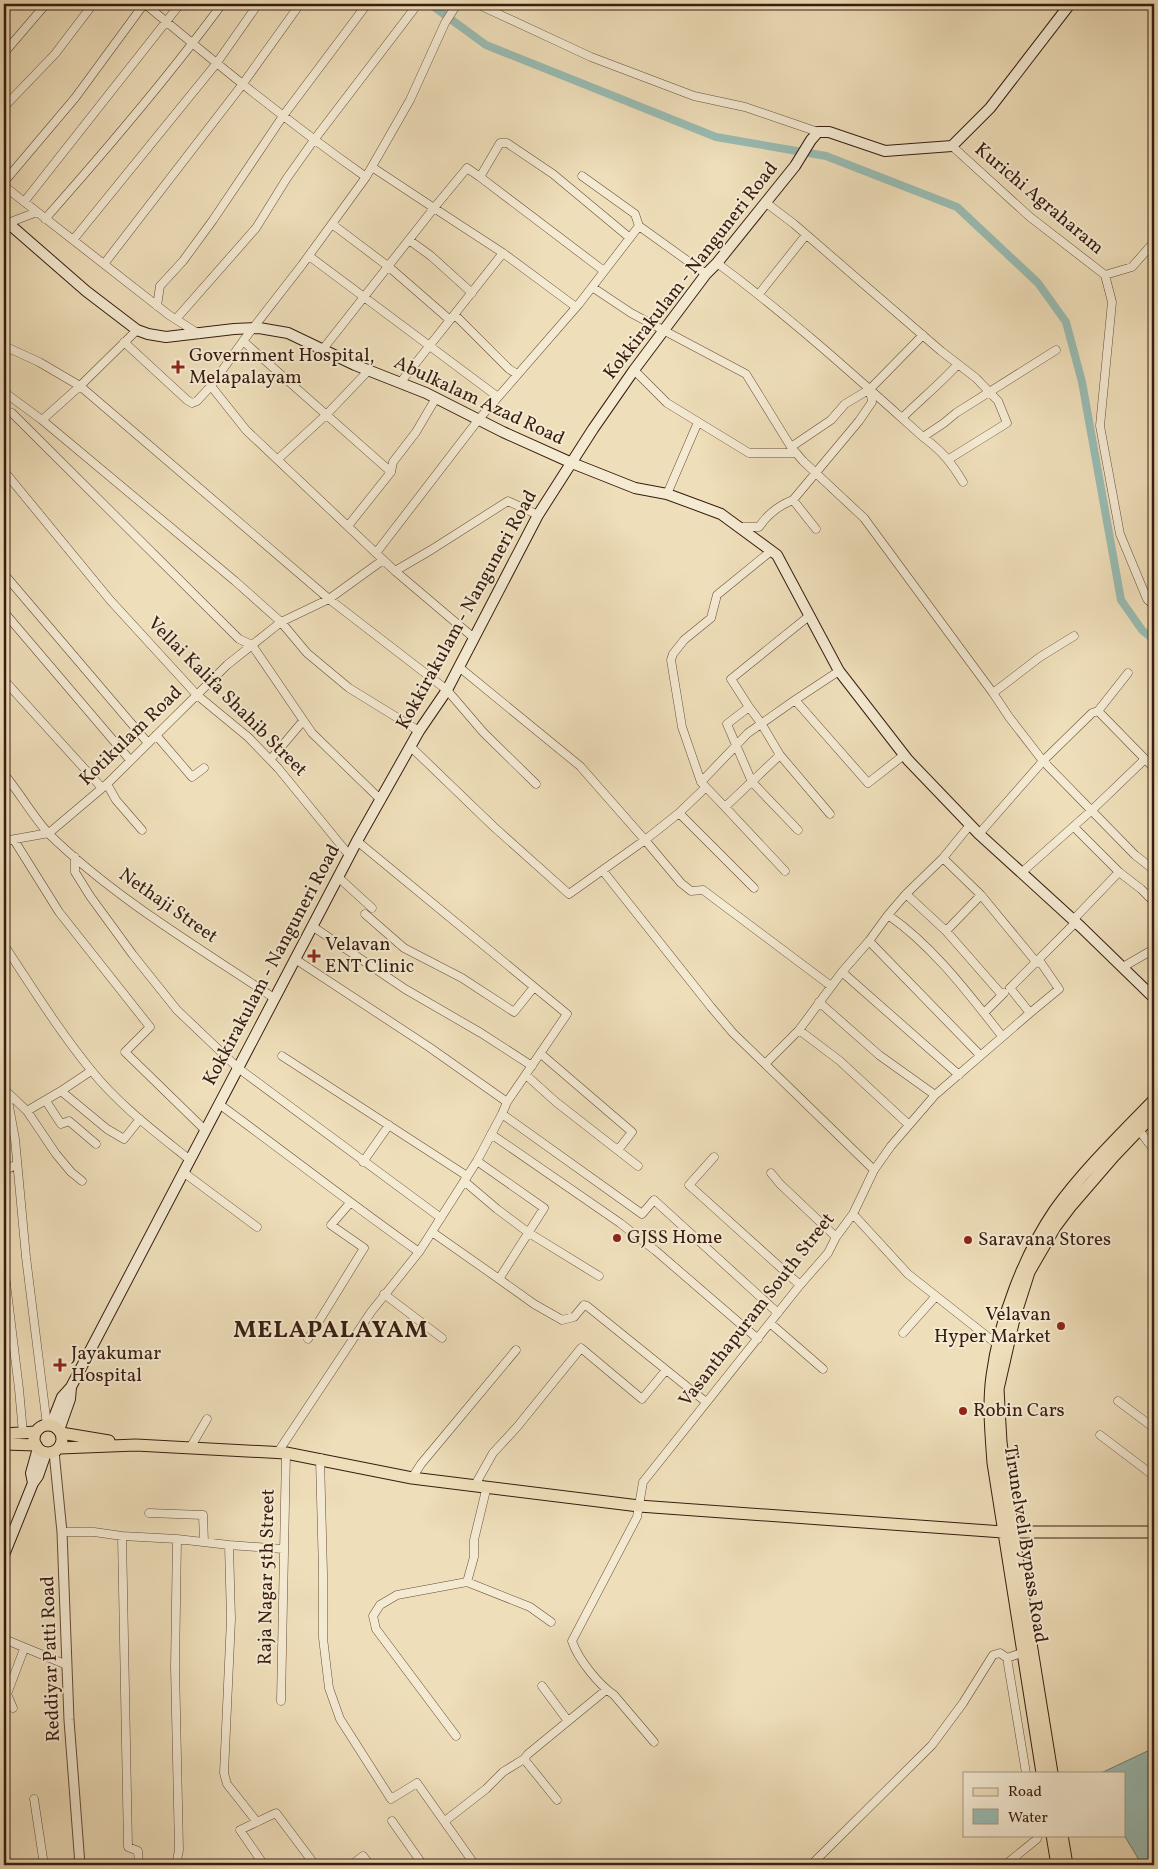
<svg xmlns="http://www.w3.org/2000/svg" width="1158" height="1869" viewBox="0 0 1158 1869" font-family="Vollkorn,serif">
	<style>
		.water { fill: #99bcb3; stroke: #727c72 }
		.lines { fill: none; stroke-linecap: round; stroke-linejoin: round }
		.canal { stroke: #99bcb3; stroke-width: 8 }
		.minor-casing { stroke: #664c3a; stroke-width: 9 }
		.tertiary-casing { stroke: #664c3a; stroke-width: 11 }
		.secondary-casing { stroke: #381c10; stroke-width: 12 }
		.primary-casing { stroke: #381c10; stroke-width: 13 }
		.minor { stroke: #f4ead2; stroke-width: 8 }
		.tertiary { stroke: #f4ead2; stroke-width: 9 }
		.secondary { stroke: #f4ead2; stroke-width: 10 }
		.primary { stroke: #eedeb9; stroke-width: 11 }
		.poi-dot { fill: #8f2418; stroke: #f4ead2; stroke-width: 2 }
		.labels { text-anchor: middle; dominant-baseline: central; stroke-width: 4; stroke-linejoin: round; paint-order: stroke }
		.street-label { font-size: 19px; fill: #381c10; stroke: #f4ead2 }
		.poi-label { font-size: 19px; fill: #381c10; stroke: #f4ead2; text-anchor: start }
		.district-label { font-size: 24px; font-weight: bold; letter-spacing: 1px; fill: #381c10; stroke: #f4ead2 }
	</style>
	<rect width="100%" height="100%" fill="#eedeb9"/>
	<filter id="stains"><feTurbulence type="fractalNoise" baseFrequency=".004" numOctaves="4"/><feColorMatrix values="0 0 0 0 .2 0 0 0 0 .09 0 0 0 0 .02 0 0 0 .5 -.17"/></filter>
	<radialGradient id="worn" r=".72"><stop offset=".6" stop-color="#630" stop-opacity="0"/><stop offset="1" stop-color="#630" stop-opacity=".3"/></radialGradient>
	<path class="water" d="M1154,1748v117h-12l-18,-30v-62h-23z"/>
	<g class="lines">
		<path class="canal" d="M430,4l56,41 230,92 110,19 131,51 81,76 28,39 16,60 39,218 21,30 12,10"/>
		<defs>
			<path id="minor" d="M145,4c72,60 144,119 221,173
				M477,4l114,53 103,39 51,11 73,25
				M4,53l42,-49
				M4,107l51,-53 38,-50
				M952,146l78,71 75,58
				M372,167l62,41 33,-40 13,9 20,-34h7l46,31 77,64
				M582,176l53,38 4,12
				M480,177l124,94
				M4,182l71,-84 69,-94
				M4,186l165,129 30,19
				M24,202l156,-198
				M765,202l29,22 147,127 35,27 22,23 9,22 -58,36
				M45,219c62,-70 122,-140 177,-215
				M8,223l29,-11
				M332,224l57,43 61,53 5,-5 54,54 8,5
				M73,240l143,-176 42,-60
				M409,240l22,16 41,37
				M309,256l189,141
				M717,263c73,54 139,114 206,174 19,14 28,25 40,45
				M104,264l138,-179 58,-81
				M1105,275l7,27 -12,124 20,108 27,65 7,7
				M1105,275l27,-8 22,-25
				M592,287l39,26 115,61 45,73 12,14 61,57 129,175 16,24 34,44 49,-48 6,-2
				M759,294l47,-59
				M157,306l3,-20 23,-25 30,-41 70,-104 84,-112
				M176,319l80,-91 31,-50 27,-38 100,-131
				M137,330l-57,56 249,213 118,91 36,42 53,52
				M243,341l148,131 -43,54
				M124,342l63,58 5,3 5,-2 14,-15 32,-45 59,-76 64,-88 44,-77 35,-77 12,-19
				M4,346l35,16 41,24 -38,34 -38,-28
				M323,349l111,-141 69,45
				M634,370l33,33 82,50h47
				M400,383l103,-130 73,54
				M211,386l35,44 149,141 79,67
				M12,413l227,226 13,6 60,88 69,67
				M902,418c19,-19 38,-34 56,-54
				M42,420l193,161 46,41 26,31 42,35 70,43
				M923,437l21,-14 12,-10 100,-63
				M791,447l40,-27 14,-16 25,-15 53,-54
				M278,459l48,-44 43,-45
				M4,471l106,129 87,95 51,42 30,31 71,87
				M391,472l2,-10 23,-30 20,-34
				M667,494l31,-72
				M793,500l23,29
				M738,527h21c8,-12 21,-22 34,-27l66,-79 13,-19 -2,-13
				M376,553l103,-134 100,-115 60,-78 67,48
				M395,571l36,-21 77,-49 30,14
				M4,574l144,169
				M4,612l126,148
				M459,667l121,99 65,74 34,-27
				M1128,673l-30,38 47,48
				M4,680l98,108
				M993,693l47,-36 34,-21
				M795,700l44,-29
				M749,707l12,16 19,32
				M156,735l36,42 12,-9
				M411,747l83,80 75,67 76,-54 36,43 10,8 12,-1 128,96
				M270,760l33,-39
				M4,774c16,19 29,43 46,61 66,64 148,112 224,163
				M701,782l-19,-55 -11,-67 2,-6 11,-14 27,-22 6,-23 54,-44
				M107,784l9,16 26,30
				M705,788l-26,25 75,75
				M725,807l60,64
				M830,814l-50,-59 -55,52 -24,-25 47,-49 47,-33 73,83 36,-28
				M970,825l-27,33 38,37 56,68
				M1074,827l45,45
				M798,830l-46,-48 -25,-58 22,-17 -18,-28 78,-63
				M49,833l58,-49 120,-119 54,-43 48,-23 54,-39
				M979,834l64,-73 92,94 19,15
				M14,840l45,72 91,115 -25,25 80,78
				M4,841l45,-8
				M357,841l210,173 -60,88
				M75,857v15l15,24 43,59 44,55 61,58 203,150
				M603,871l108,136 22,26 32,31
				M1021,873l71,-63 53,-51 9,9
				M338,877l34,31
				M906,894l40,37
				M981,895l-35,36 56,64
				M365,914l39,34 58,30 52,34 20,-25
				M888,915c45,31 80,78 114,121
				M1073,920l46,-48 22,17 13,13
				M312,926l93,63 76,44 51,33
				M869,941l111,114
				M4,945c28,42 55,86 87,125 28,35 64,62 99,90
				M295,959l134,88 78,55 -5,12
				M1123,967l31,-18
				M842,972l117,103
				M819,1002l60,53 56,40
				M984,1013l20,-20
				M1030,1013l29,-24 -20,-29
				M799,1030l41,31 69,64
				M541,1054l91,78 -14,18
				M282,1056l185,120
				M526,1075l30,27 82,64
				M6,1090l9,49 11,118 21,168
				M6,1091l21,20 29,43 15,18 11,9
				M61,1091l46,38 17,10 16,-20
				M46,1101l15,23 8,-3 27,23
				M219,1104c67,49 132,100 200,148
				M27,1111l34,-20 30,-20
				M1139,1130l15,20
				M491,1134l129,89 36,28 102,88
				M714,1157l-25,28 111,100
				M363,1162l26,-37
				M874,1170l-109,-106 34,-34 43,-58 27,-31 19,-26 18,-21 37,-36
				M4,1171l13,-7
				M183,1172l74,55
				M771,1173l9,11 56,53
				M464,1181l33,28 32,24 70,43
				M853,1214l55,60 90,71
				M432,1232l67,47 45,-71 -67,-47
				M4,1267l15,122 4,44
				M499,1279l35,25 28,16 12,-3 10,-12 3,1 119,96
				M384,1294l58,44
				M770,1323l53,46
				M903,1333l33,-37
				M308,1339l56,-91 -33,-23 19,-22
				M1118,1401l36,27
				M1100,1435l54,41
				M190,1448l17,-29
				M278,1452l93,-140 48,-60 58,-91 25,-47 140,100 12,-14 124,113
				M320,1458l3,115v65l6,50 11,31 51,80 26,-16 58,82
				M412,1478l9,-14 95,-114
				M475,1485l18,-32 24,-26 64,-79 61,51 24,-29
				M149,1513l54,2 1,27
				M62,1532h32l28,4 55,3 52,6 2,74 -7,154 3,11 30,38
				M122,1536l6,311 10,4 1,14
				M229,1545l54,4
				M467,1582l63,25 21,15
				M4,1639l63,26
				M1007,1658l19,115
				M542,1686l26,35
				M281,1701l5,-248
				M13,1708l-6,-14 17,-45
				M456,1736l-80,-107 -3,-13 7,-11 17,-10 70,-13 7,-25v-17l13,-54
				M654,1742l-40,-47c-16,-11 -36,-36 -42,-54l65,-124 6,-35 157,-197 28,-32 8,-16 17,-23 21,-44 17,-24 44,-51 95,-82 -20,-25 66,-66
				M524,1759l33,41
				M34,1799l10,66
				M392,1821l31,44
				M445,1821l41,-32 17,-17 21,-13 4,-5 78,-64
				M4,1849l3,16
				M176,1865l3,-15 -4,-183 2,-128
				M264,1865l-24,-35 36,-17 39,52
				M351,1865l12,-9 7,9
				M811,1865l121,-120 31,-42 30,-48 7,-2 7,5 17,-6
				M1005,1865l32,-26v-4"/>
			<path id="tertiary" d="M54,1452l8,80 7,188 11,145"/>
			<path id="secondary" d="M4,229l4,-6 78,68 51,39 11,4 18,3 68,-8 25,-1 29,5 67,32 71,28 77,39 69,31 63,25 32,6 54,20 56,41 62,116 69,89 71,74 102,93 73,71
				M51,1425l11,-28 9,-10 286,-546 62,-110 28,-41 91,-175 55,-86 41,-59 72,-96 11,-11 78,-97 16,-26 7,-8h11l56,19 67,-5 38,-38 80,-104
				M59,1430l11,-31 1,-12
				M33,1483l-2,-10 7,-25
				M4,1555l29,-72 5,-7 8,-23"/>
			<path id="primary" d="M34 1439a14 14 0 1 1 28 0a14 14 0 1 1-28 0Z
				M61,1433l48,8
				M4,1434l32,-2
				M4,1444l32,1
				M60,1448l76,-3 150,8 126,25 227,28 364,26h151
				M1042,1773l-49,-310c-2,-29 -5,-58 -1,-87 7,-54 32,-121 63,-166 28,-39 65,-75 99,-110
				M1052,1773l-39,-241 -12,-90 -3,-53 16,-70 15,-47 26,-45 15,-20 44,-51 40,-42
				M1052,1835l5,30
				M1062,1835l5,30"/>
		</defs>
		<use href="#minor" class="minor-casing"/>
		<use href="#tertiary" class="tertiary-casing"/>
		<use href="#secondary" class="secondary-casing"/>
		<use href="#primary" class="primary-casing"/>
		<use href="#minor" class="minor"/>
		<use href="#tertiary" class="tertiary"/>
		<use href="#secondary" class="secondary"/>
		<use href="#primary" class="primary"/>
	</g>
	<g class="poi-dot">
		<path d="M175.5 359.5h5v5h5v5h-5v5h-5v-5h-5v-5h5z"/>
		<path d="M311.5 948.5h5v5h5v5h-5v5h-5v-5h-5v-5h5z"/>
		<circle cx="617" cy="1238" r="5"/>
		<circle cx="968" cy="1240" r="5"/>
		<circle cx="1061" cy="1326" r="5"/>
		<path d="M57.5 1357.5h5v5h5v5h-5v5h-5v-5h-5v-5h5z"/>
		<circle cx="963" cy="1411" r="5"/>
	</g>
	<g class="labels">
		<g class="street-label">
			<text transform="translate(1039 199) rotate(40)">Kurichi Agraharam</text>
			<text transform="translate(691 271) rotate(-52)">Kokkirakulam - Nanguneri Road</text>
			<text transform="translate(479 401) rotate(25)">Abulkalam Azad Road</text>
			<text transform="translate(467 610) rotate(-61)">Kokkirakulam - Nanguneri Road</text>
			<text transform="translate(227 697) rotate(45)">Vellai Kalifa Shahib Street</text>
			<text transform="translate(131 736) rotate(-44)">Kotikulam Road</text>
			<text transform="translate(168 906) rotate(35)">Nethaji Street</text>
			<text transform="translate(272 965) rotate(-62)">Kokkirakulam - Nanguneri Road</text>
			<text transform="translate(757 1310) rotate(-52)">Vasanthapuram South Street</text>
			<text transform="translate(1025 1544) rotate(81)">Tirunelveli Bypass Road</text>
			<text transform="translate(267 1577) rotate(-89)">Raja Nagar 5th Street</text>
			<text transform="translate(51 1659) rotate(-92)">Reddiyar Patti Road</text>
		</g>
		<g class="poi-label">
			<text x="189" y="356">Government Hospital,<tspan x="189" dy="22">Melapalayam</tspan></text>
			<text x="325" y="945">Velavan<tspan x="325" dy="22">ENT Clinic</tspan></text>
			<text x="627" y="1238">GJSS Home</text>
			<text x="978" y="1240">Saravana Stores</text>
			<text x="1051" y="1315" text-anchor="end">Velavan<tspan x="1051" dy="22">Hyper Market</tspan></text>
			<text x="71" y="1354">Jayakumar<tspan x="71" dy="22">Hospital</tspan></text>
			<text x="973" y="1411">Robin Cars</text>
		</g>
		<g class="district-label">
			<text x="331" y="1331">MELAPALAYAM</text>
		</g>
	</g>
	<rect width="1158" height="1869" fill="none" stroke="#eedeb9" stroke-width="20"/>
	<rect x="5" y="5" width="1148" height="1859" fill="none" stroke="#381c10" stroke-width="2.5"/>
	<rect x="10" y="10" width="1138" height="1849" fill="none" stroke="#381c10"/>
	<rect x="963" y="1772" width="162" height="65" fill="#f4ead2" stroke="#a99884"/>
	<rect x="973" y="1788" width="25" height="8" fill="#eedeb9" stroke="#a99884"/>
	<text x="1008" y="1796" font-size="15" fill="#381c10">Road</text>
	<rect x="973" y="1809" width="25" height="15" fill="#99bcb3" stroke="#a99884"/>
	<text x="1008" y="1822" font-size="15" fill="#381c10">Water</text>
	<rect width="100%" height="100%" filter="url(#stains)"/>
	<rect width="100%" height="100%" fill="url(#worn)"/>
</svg>
